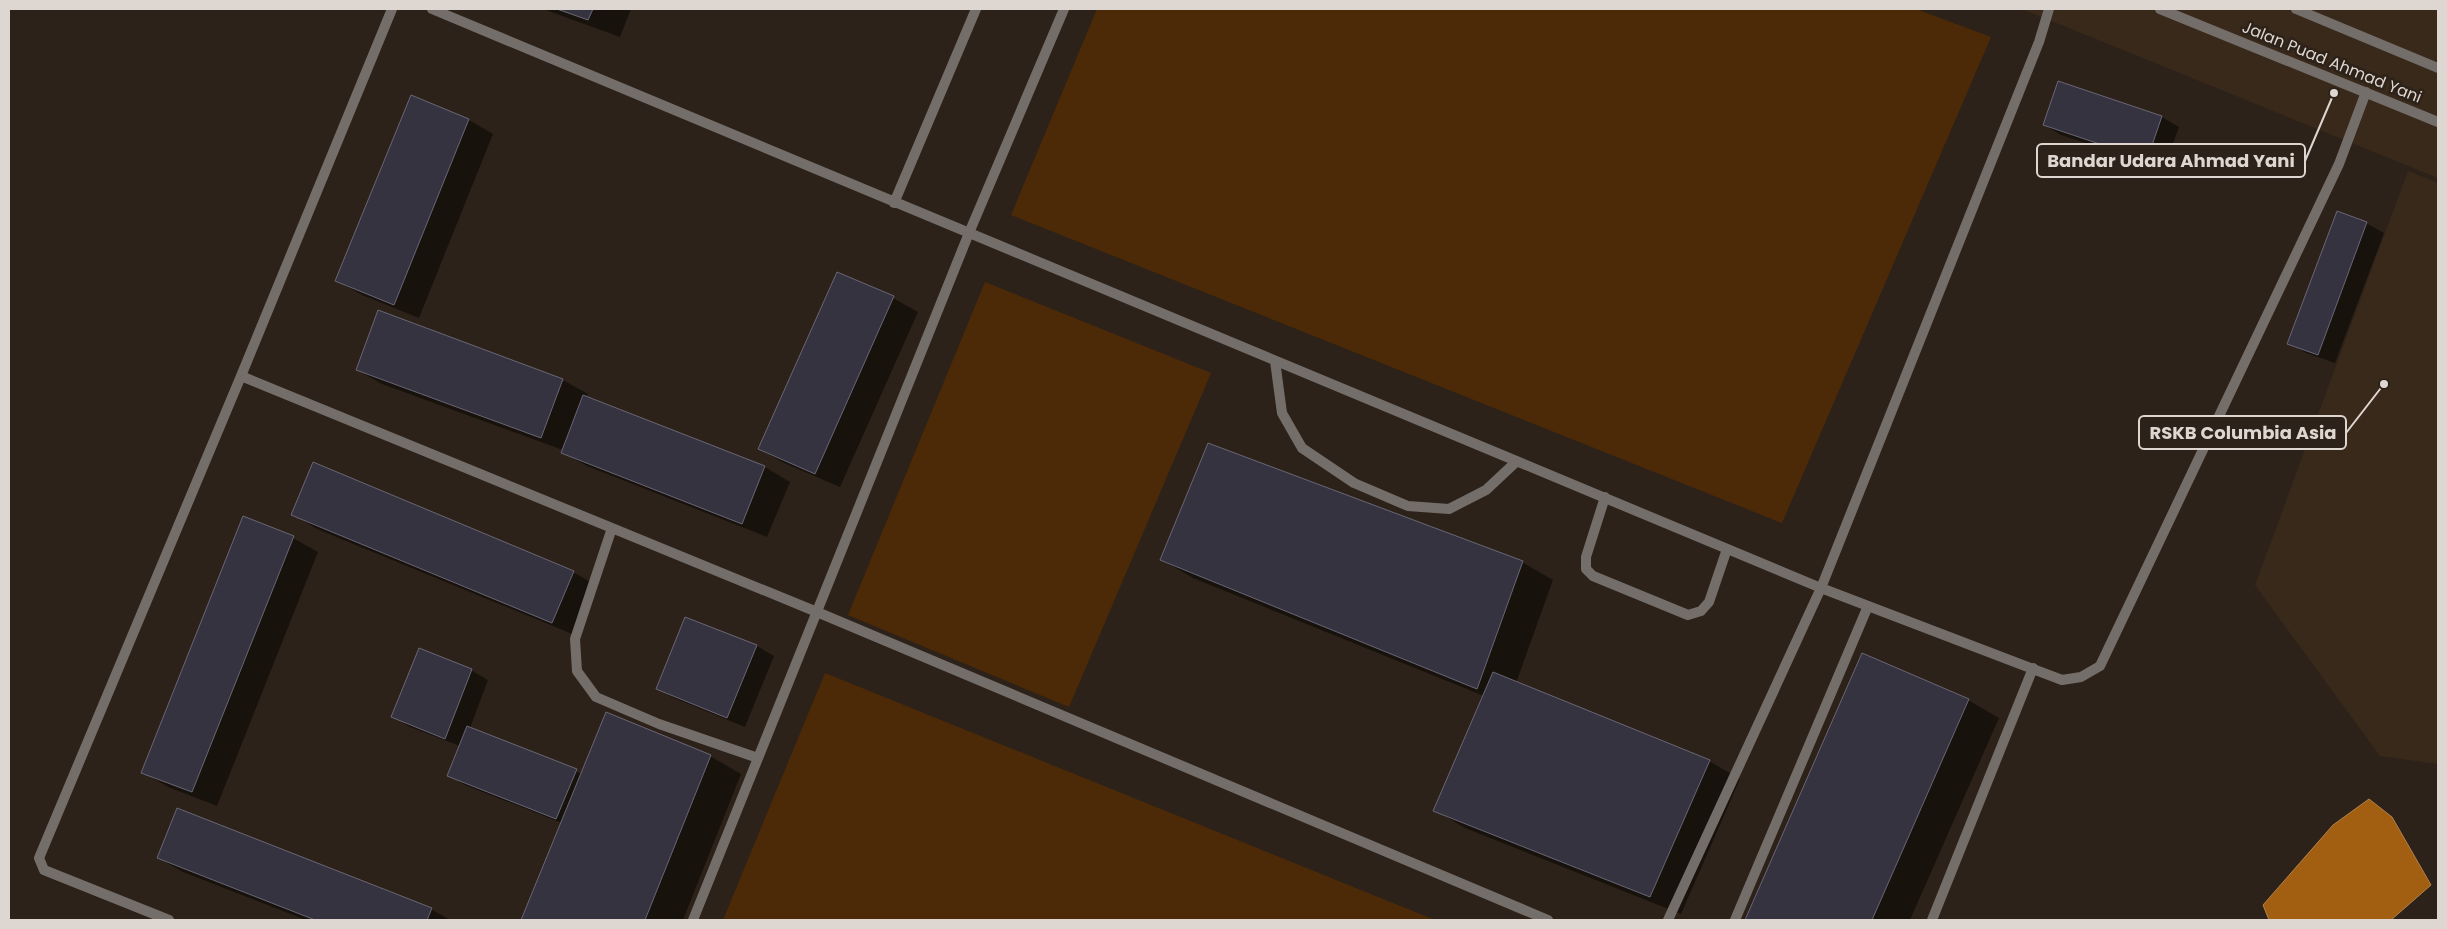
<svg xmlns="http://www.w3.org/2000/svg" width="2447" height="929" viewBox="0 0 2447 929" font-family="Poppins,sans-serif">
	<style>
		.built { fill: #39291b }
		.green { fill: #4c2a07 }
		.water { fill: #a25e11; stroke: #b4824a }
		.shadow { fill: #0007 }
		.building { fill: #363340; stroke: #6a6675 }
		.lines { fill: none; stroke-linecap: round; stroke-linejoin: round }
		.lane { stroke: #746e6a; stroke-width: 10 }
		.labels { text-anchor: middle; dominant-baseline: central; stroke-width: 5; stroke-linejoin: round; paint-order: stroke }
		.street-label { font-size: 16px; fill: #ded6d0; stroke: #2d2219 }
		.leader { fill: none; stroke: #ded6d0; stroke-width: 2 }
		.callout-dot { fill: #ded6d0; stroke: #2d2219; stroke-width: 2 }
		.callout { fill: #2d2219; stroke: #ded6d0; stroke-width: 2 }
		.callout-label { font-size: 18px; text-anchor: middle; font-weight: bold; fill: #ded6d0 }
	</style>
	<rect width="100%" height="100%" fill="#2d2219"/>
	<path class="built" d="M2022,9h416v169z
		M2408,171l30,12v581l-58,-8 -125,-171z"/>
	<path class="green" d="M1097,9h819l75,28 -209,486 -771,-308z
		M985,282l226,91 -142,334 -221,-92z
		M825,673l610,247h-712z"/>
	<path class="water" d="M2369,799l23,18 39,68 -40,35h-122l-6,-15 70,-80z"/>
	<path class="shadow" d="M543,9h88l-11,28z
		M2059,83l103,34 17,10 -15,42 -103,-34 -17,-10z
		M411,97l58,23 24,14 -74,184 -57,-23 -25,-14z
		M2366,223l18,10 -49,130 -29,-10 -17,-10z
		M838,274l55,24 25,14 -78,175 -56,-24 -25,-14z
		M379,312l184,68 25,14 -2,3 179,70 25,15 -23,55 -180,-71 -25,-14 1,-2 -181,-66 -25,-14z
		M292,514l281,58 25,14 -21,50 -260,-107z
		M293,538l25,14 -101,254 -49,-19 -25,-15z
		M1162,560l360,2 31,18 -37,103 193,78 31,18 -59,135 -216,-86 -30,-18 49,-114 -291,-118z
		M686,618l71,28 17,10 -29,71 -71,-29 -17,-9z
		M1862,654l106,46 31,18 -89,202h-164z
		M471,670l17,10 -18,48 112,46 128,-18 31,18 -58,146h-160l39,-97 -97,-38 -17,-10 12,-29 -50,-19 -17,-10z
		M158,858l273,51 19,11h-144l-123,-48z"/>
	<path class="building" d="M557,9h36l-5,11z
		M2058,81l104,35 -15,44 -104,-35z
		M411,95l58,24 -75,186 -59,-24z
		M2337,211l30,11 -49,133 -31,-11z
		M837,272l57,24 -79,178 -57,-25z
		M378,310l185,69 -22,59 -185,-68z
		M583,395l182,71 -23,58 -181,-71z
		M1208,443l315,118 -46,128 -317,-129z
		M313,462l261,109 -22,52 -261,-108z
		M243,516l51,20 -102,256 -51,-19z
		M685,617l72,28 -30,73 -71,-29z
		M419,648l53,21 -27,70 -54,-22z
		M1862,653l107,46 -97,221h-127z
		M1493,672l217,88 -60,137 -217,-86z
		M606,712l105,43 -66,165h-124z
		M467,726l110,43 -21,50 -109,-43z
		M177,808l255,100 -5,12h-112l-158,-62z"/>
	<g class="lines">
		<path class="lane" d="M432,9l1389,579 241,92 19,-3 19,-11 239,-502 27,-72
			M2160,9l278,113
			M2296,9l142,59
			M894,203l82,-194
			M1275,361l7,52 20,35 52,35 54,23 41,3 37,-19 31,-29
			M241,376l576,236 731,308
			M1605,497l-19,60v12l7,7 95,39 13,-4 8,-9 18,-53
			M612,528l-37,111 2,32 19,26 63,27 99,34
			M169,920l-125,-50 -5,-12 202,-482 151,-367
			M693,920l276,-687 95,-224
			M1668,920l153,-332 218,-546 10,-33
			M1735,920l133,-314
			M1932,920l101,-252"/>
	</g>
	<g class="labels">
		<g class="street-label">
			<text transform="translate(2332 62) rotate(22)">Jalan Puad Ahmad Yani</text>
		</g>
	</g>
	<path class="leader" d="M2334 93L2305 161M2384 384L2346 433"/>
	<g class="callout-dot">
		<circle cx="2334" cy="93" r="5"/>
		<circle cx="2384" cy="384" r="5"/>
	</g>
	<g class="callout">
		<rect x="2037" y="144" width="268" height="33" rx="5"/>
		<rect x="2139" y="416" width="207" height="33" rx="5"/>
	</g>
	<g class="callout-label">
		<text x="2171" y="167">Bandar Udara Ahmad Yani</text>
		<text x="2243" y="439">RSKB Columbia Asia</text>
	</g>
	<rect width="2447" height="929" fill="none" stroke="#ded6d0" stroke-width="20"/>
</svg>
